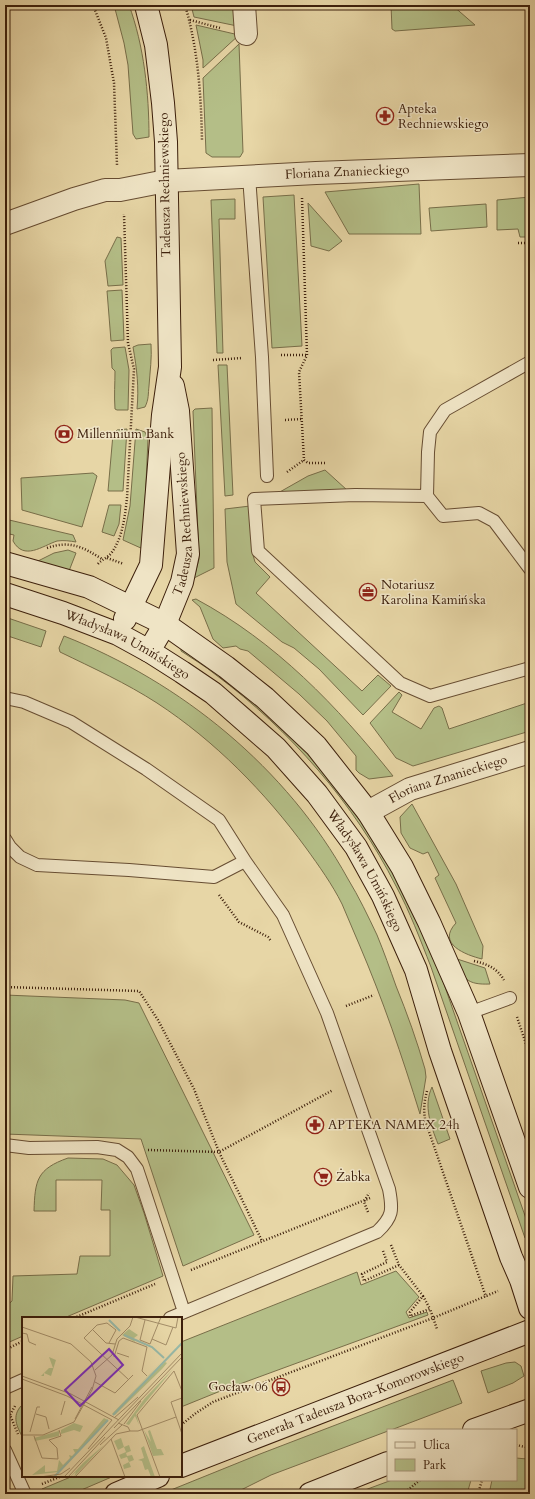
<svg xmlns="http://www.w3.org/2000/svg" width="535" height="1499" viewBox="0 0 535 1499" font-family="Cardo,serif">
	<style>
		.green { fill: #b4be87; stroke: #786e49 }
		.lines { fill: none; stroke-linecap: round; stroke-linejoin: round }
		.lane-casing { stroke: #674d32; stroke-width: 14 }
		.street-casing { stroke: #674d32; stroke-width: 24 }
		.secondary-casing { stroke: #3c1f0b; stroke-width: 24 }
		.path { stroke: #3c1f0b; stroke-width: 2.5; stroke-dasharray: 1 2; stroke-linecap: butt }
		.lane { stroke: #efe4c5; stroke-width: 12 }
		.street { stroke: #efe4c5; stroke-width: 22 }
		.secondary { stroke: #efe4c5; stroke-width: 22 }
		.labels { text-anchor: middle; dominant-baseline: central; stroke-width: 3; stroke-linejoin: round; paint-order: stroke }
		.poi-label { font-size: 13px; fill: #3c1f0b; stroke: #efe4c5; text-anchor: start }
		.street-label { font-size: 13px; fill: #3c1f0b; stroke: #efe4c5 }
		.inset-river { fill: none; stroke: #97b9a8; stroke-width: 2 }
		.inset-road { fill: none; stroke: #a38d68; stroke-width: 1 }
		.view { fill: #7b2cbf; fill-opacity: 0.15; stroke: #7b2cbf; stroke-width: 2 }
		.inset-edge { fill: none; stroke: #3c1f0b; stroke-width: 2 }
	</style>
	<rect width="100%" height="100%" fill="#e7d6a6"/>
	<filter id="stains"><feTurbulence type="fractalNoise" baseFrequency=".005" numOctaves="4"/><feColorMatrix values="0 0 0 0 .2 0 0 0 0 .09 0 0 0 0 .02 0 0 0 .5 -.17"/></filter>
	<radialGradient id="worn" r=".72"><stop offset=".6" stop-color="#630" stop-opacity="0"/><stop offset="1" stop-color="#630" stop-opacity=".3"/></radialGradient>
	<path class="green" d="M114,5h15c15,41 20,88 20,132l-13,2 -3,-5 -5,-69 -4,-22z
		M191,5h21l2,4 16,-4h10l2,22 -48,-10z
		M391,5h61l23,20 -80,6 -3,-2z
		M196,25l43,10 -36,33v-8z
		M239,44l4,108 -3,5h-28l-6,-4 -3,-75z
		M419,184l2,50h-72l-24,-42z
		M294,195l8,151 -30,2 -9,-151z
		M530,197v40h-10l-2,-8 -21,1v-30z
		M235,199v20h-16l4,134h-6l-6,-153z
		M308,203l34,38 -13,10 -18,-5z
		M486,204l1,23 -56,4 -2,-23z
		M117,237l4,1 2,47 -15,1 -3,-25z
		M122,290l2,50 -13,1 -4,-50z
		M151,344c1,14 -1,27 -2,42 -1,8 0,13 -4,21l-8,2c2,-22 0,-39 -4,-62l5,-2z
		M125,347l4,23 -1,40h-11l-2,-1c-1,-14 0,-25 0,-38l-3,-3 -1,-18 2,-2z
		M218,365h9l6,130 -8,1z
		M212,408l2,160 -20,10 5,-19 -6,-148 2,-2z
		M127,429l-4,62h-15l5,-57 4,-4z
		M136,429l9,3 3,7 -5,110 -20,-9 7,-34z
		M325,470l22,20 -69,3 30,-17z
		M93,473l4,3 -15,51 -60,-17 -1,-32z
		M109,505h12l-2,19 -5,12 -12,-4z
		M250,506l3,49 2,7 15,15 -14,16 106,98 16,-16 13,11 -28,29 -44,-46 -25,-21 -12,-6 -46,-38 -9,-42 -2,-53z
		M5,519l68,16 3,7c-6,-1 -12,-2 -19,-1 -15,5 -33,20 -44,0l1,-6 -9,-2z
		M68,550l8,3 -7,18 -31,-8v-2l16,-8z
		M196,599c80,43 141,107 197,177l-24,3 -10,-6 -3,-3v-14l-29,-35 -28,-27 -51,-43 -8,-2 -4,-3 -13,2 -10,-9 -13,-32 -8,-7z
		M5,617l41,14 -5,16 -36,-12z
		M64,636c117,46 223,132 284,243 11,18 20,37 29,56 7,17 13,34 19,51 11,27 21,55 29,83l1,8 -6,37c-18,-58 -37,-114 -61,-170 -6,-13 -11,-27 -17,-40 -10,-20 -23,-38 -36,-56 -41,-56 -91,-107 -149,-145 -31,-20 -64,-35 -97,-51l-1,-4z
		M181,648l49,30 106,103 69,108 33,78 92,263v6l-5,2 -94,-271c-11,-28 -21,-55 -35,-81 -42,-83 -106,-156 -180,-211 -11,-9 -23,-16 -35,-24z
		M399,692l3,3 -10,17 29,17 13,-21 5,-2 3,2 7,21 81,-27v29l-117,35 -17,-8 -26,-35z
		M412,804l44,80 27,62 -1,13c-16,-4 -46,-15 -26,-36l-21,-45 4,-3 -11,-23 -5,2 -13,-6 -9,-15 -1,-16z
		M454,958l31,10 5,16c-23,1 -27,-5 -36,-26z
		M5,995l120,5 14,3 115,232 -71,31 -42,-127 -136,-5z
		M432,1087l18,52 -12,5c-7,-18 -15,-38 -6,-57z
		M68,1158l35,1 14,6 17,20 10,28 19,63 -99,42h-41v18l-18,8v-37l7,-6 1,-25 64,-2 3,-18h30v-46h-9l1,-30h-46v31h-22c1,-31 3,-42 34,-53z
		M396,1271l23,26 -13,15 3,6 18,-6 1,3 -210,77 -37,15v-65l176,-70 4,13z
		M515,1362l6,4 3,10 -11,7 -25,10 -7,-22 25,-8z
		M453,1380l9,23 -71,27h-3v1l-117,44 -38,19h-72l99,-40z
		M22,1405l1,2v31c-6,-11 -12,-22 -1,-33z
		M516,1458l11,1 3,9v23l-8,3h-33l3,-14h24z
		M73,1476h41l-42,18h-22l-8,-5z
		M392,1480h79l-4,14h-113z"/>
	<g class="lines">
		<defs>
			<path id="lane" d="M249,176l13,181 5,119
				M530,362l-85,48 -15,22 -2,20 -1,44 16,20 36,-3 15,8 36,48
				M427,496l-72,-1 -101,4 4,52 142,132 30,13 100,-28
				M5,698l19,4 47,20 75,47 73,51 26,41 38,54 44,98 62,176c4,21 4,28 -12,43l-207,86
				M5,839l5,8 10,10 17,8 92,5 85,7 31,-16
				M469,1013l41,-15
				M5,1145l24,3 68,-1 20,3 11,7 9,12 7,21 40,122
				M5,1388l18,-8
				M5,1450l20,44"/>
			<g id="street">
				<path d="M244,5l2,29"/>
				<path id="s1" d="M5,224l69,-25 31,-9h15l46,-9 150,-8 214,-8"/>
				<path id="s2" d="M368,812l42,-23 120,-37"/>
			</g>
			<g id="secondary">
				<path d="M5,563l84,24 76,37 61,43 39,31 51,48 52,66 34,55 27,55 40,91 61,174"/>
				<path id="s3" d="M5,594l58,19 55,21 31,17 33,21 31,21 63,55 41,46 39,53 27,49 33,74 24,81 71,206 10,23 9,28"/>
				<path d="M125,619l26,-54 12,-150 7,-48 -4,-225 -3,-39 -7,-58 -10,-40"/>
				<path id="s4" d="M149,651l16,-27 17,-42 6,-28 -10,-143 -5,-25"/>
				<path d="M474,1430l56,-20"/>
				<path id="s5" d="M181,1466l349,-135"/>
				<path d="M116,1494l42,-18"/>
				<path d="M310,1494l78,-31"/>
			</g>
		</defs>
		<use href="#lane" class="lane-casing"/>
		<use href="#street" class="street-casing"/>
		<use href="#secondary" class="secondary-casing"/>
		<path class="path" d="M93,5l13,33 8,45 3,82
			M185,5c13,44 16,89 17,135
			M190,20l30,8
			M302,198l5,157 -8,17 5,88 4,3h18
			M518,243h10
			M281,355h26
			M213,360l29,-2
			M285,420l16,-1
			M287,472l17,-12
			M47,548c23,-8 36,-1 55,11
			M107,558l17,6
			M98,564c4,-5 10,-6 14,-12 11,-15 13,-37 15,-54l7,-129 -6,-26 -4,-129
			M219,895l20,27 29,15 3,4
			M474,961c13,3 23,7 30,19
			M5,987l134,4 19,29 36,69 25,63 43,89
			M346,1006l28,-11
			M517,1017l13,39
			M427,1091c-3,11 -4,21 -1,32l60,174
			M148,1150l71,2 114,-62
			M368,1212l-4,-10 5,-9
			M391,1245l8,20 24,31 -13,16v4l20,-7 7,20
			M383,1251l4,11 -25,12 2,7 35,-16
			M191,1270l179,-72
			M423,1296l7,13
			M74,1318l81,-34
			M5,1350l18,-9
			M15,1406l-5,9 8,19
			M181,1425l15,-12 17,-11 220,-84 65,-27
			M516,1445l14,3
			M42,1484l20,-8
			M403,1494l17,-14
			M478,1494l4,-14"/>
		<use href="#lane" class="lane"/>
		<use href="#street" class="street"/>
		<use href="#secondary" class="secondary"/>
	</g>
	<defs>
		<symbol id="pharmacy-ring" viewBox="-11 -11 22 22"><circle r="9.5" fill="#efe4c5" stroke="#8f2418" stroke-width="1.5"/><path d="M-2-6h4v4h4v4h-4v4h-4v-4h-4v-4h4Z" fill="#8f2418"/></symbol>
		<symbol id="bank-ring" viewBox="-11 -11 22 22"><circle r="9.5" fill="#efe4c5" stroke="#8f2418" stroke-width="1.5"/><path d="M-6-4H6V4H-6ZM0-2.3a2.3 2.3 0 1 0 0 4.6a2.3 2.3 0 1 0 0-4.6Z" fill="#8f2418"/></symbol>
		<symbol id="office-ring" viewBox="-11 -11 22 22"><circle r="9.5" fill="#efe4c5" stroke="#8f2418" stroke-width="1.5"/><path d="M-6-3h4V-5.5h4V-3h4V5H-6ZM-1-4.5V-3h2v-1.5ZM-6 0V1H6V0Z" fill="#8f2418"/></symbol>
		<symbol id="supermarket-ring" viewBox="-11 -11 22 22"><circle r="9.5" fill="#efe4c5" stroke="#8f2418" stroke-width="1.5"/><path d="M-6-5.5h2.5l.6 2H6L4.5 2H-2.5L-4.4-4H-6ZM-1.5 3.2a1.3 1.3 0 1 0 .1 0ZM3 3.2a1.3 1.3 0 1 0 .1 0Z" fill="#8f2418"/></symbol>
		<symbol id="bus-ring" viewBox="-11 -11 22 22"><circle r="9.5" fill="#efe4c5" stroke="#8f2418" stroke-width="1.5"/><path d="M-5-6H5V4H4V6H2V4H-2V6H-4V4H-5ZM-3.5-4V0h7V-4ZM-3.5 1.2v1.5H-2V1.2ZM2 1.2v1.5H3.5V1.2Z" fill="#8f2418"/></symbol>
	</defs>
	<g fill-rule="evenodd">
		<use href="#pharmacy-ring" x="375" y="106" width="20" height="20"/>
		<use href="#bank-ring" x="54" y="424" width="20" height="20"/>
		<use href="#office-ring" x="358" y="582" width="20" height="20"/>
		<use href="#pharmacy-ring" x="305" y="1115" width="20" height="20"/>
		<use href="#supermarket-ring" x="313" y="1167" width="20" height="20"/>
		<use href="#bus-ring" x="271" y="1377" width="20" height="20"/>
	</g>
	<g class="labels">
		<g class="poi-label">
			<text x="398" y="109">Apteka<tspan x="398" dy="15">Rechniewskiego</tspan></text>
			<text x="77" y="434">Millennium Bank</text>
			<text x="381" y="585">Notariusz<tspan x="381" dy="15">Karolina Kamińska</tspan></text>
			<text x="328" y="1125">APTEKA NAMEX 24h</text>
			<text x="336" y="1177">Żabka</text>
			<text x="268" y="1387" text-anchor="end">Gocław 06</text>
		</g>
		<g class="street-label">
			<text stroke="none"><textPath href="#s1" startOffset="349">Floriana Znanieckiego</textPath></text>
			<text transform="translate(165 185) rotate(-91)">Tadeusza Rechniewskiego</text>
			<text stroke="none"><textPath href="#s4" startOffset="135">Tadeusza Rechniewskiego</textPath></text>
			<text stroke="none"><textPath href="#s3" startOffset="133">Władysława Umińskiego</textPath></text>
			<text stroke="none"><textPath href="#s2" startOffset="87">Floriana Znanieckiego</textPath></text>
			<text stroke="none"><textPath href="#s3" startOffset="468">Władysława Umińskiego</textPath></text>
			<text stroke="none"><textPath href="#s5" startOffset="187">Generała Tadeusza Bora-Komorowskiego</textPath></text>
		</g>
	</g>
	<g transform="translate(22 1317)">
		<rect width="160" height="160" fill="#e7d6a6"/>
		<path d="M107,12l9,6 -4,3 1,4 -13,-7zM27,40l7,3 -5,16 -7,-3v3h-3l8,-8h4zM141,43l-49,53 51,-51 2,1 -5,6 -40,39 -7,7 -3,-1zM151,52l-37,45 3,11 -4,-9 -6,9 -3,-1 19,-26zM82,101l4,2 -50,52 -26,3 13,-10v7l12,-1 2,-11 4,5 7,-7 -1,-3 3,1 3,-3 -2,-4h5zM52,106l9,3 -3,6 -6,-2 -13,4v-4zM122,113l7,12 -3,-11 2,-1 7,19h4l3,6 -11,1zM37,114v5l-24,5 -1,-3zM99,121l3,9 5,-2 2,6 -5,2 1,3 5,-1 2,5 -5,2 2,5 -7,2 -1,-4 6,-3 -2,-5 -6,2 -2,-4 7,-3 -2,-5 -6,3 -4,-9zM82,128l-30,32 2,-5 -6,5 13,-14zM122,129l2,6 9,25h-4l-3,-8 -3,1 -3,-9 -4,-1 6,-2 -3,-10z" fill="#b4be87"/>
		<path class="inset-river" d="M87,3l11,11M102,18l28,12 12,11M91,98l69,-72M32,160l54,-57"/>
		<path class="inset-road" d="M113,0l41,11 2,-11M123,3l-5,20 10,4 11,-27M0,10l49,17 20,18 5,14 -4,14 -18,32 -31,13h-21M70,12l14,14 9,1M0,16l5,1 2,8 7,3M130,22l14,6 7,-18M87,26l7,-13 -9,-7 -10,2 -13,13 45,42M95,36l12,4M92,40l5,-16 4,-3 24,9 -5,24 5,5M73,53l17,-15 5,-16 13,-13 3,-9M0,59l49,18 48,26M0,62l45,17 45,24M73,65l20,11 18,-18M160,81l-11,4 11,32M14,97l10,3 3,12M39,98l4,-14M92,101l24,-21M53,102l17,-32M96,106l10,4 2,4h8l38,-14M102,107l17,-23M92,111l68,-71M8,115l7,-25h3M12,119l8,22 16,1 -1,-11 -8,-8 12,-4 -2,-6M89,122l14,38M78,128l22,-20M66,132l24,-29M18,160l21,-3 9,-6M42,160l118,-124M46,160l37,-40M53,160l41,-43 14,-3M138,160l-23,-62 37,-44 8,20"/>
		<path class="view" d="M87,32l14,16 -43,41 -15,-16z"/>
		<rect width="160" height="160" class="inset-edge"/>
	</g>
	<rect width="535" height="1499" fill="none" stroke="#e7d6a6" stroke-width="20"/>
	<rect x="6" y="6" width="523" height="1487" fill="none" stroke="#3c1f0b" stroke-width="2"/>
	<rect x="10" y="10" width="515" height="1479" fill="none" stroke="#3c1f0b"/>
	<rect x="387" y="1429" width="130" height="52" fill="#efe4c5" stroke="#a7957b"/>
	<rect x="395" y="1442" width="20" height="6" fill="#efe4c5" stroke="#a7957b"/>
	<text x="423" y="1449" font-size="12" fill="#3c1f0b">Ulica</text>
	<rect x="395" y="1459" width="20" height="12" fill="#b4be87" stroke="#a7957b"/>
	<text x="423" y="1469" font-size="12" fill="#3c1f0b">Park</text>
	<rect width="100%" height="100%" filter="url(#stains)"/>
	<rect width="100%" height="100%" fill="url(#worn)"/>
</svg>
